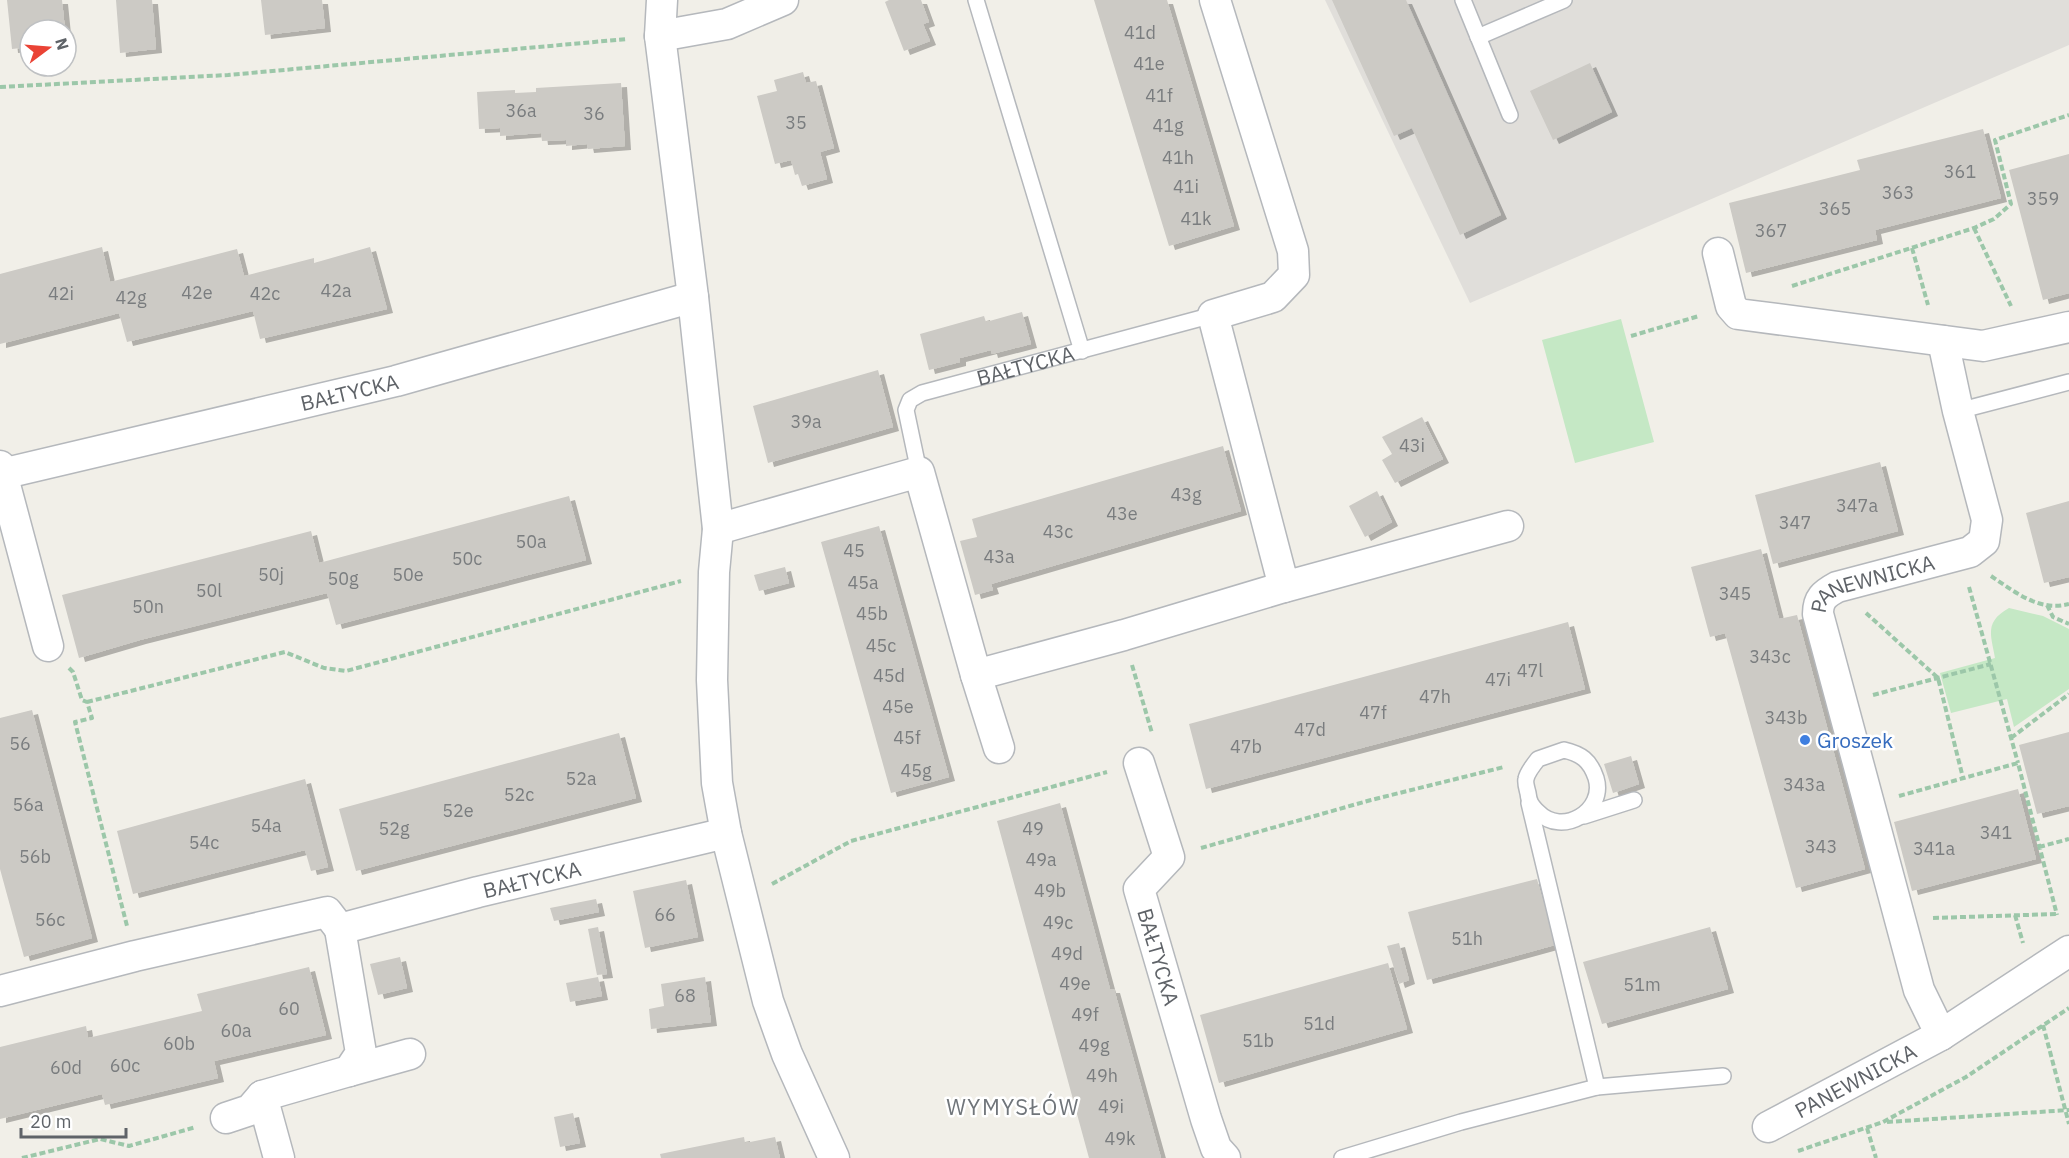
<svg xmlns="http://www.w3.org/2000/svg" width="2069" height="1158" viewBox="0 0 2069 1158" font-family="'IBM Plex Sans',sans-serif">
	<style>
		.industrial { fill: #e0deda }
		.green { fill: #c5e8c5 }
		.building { fill: #cccac5; filter: url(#shadow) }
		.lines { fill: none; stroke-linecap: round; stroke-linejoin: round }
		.lane-casing { stroke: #b5b8bc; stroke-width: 18 }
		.street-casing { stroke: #b5b8bc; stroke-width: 33 }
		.path { stroke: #9cc7a9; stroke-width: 4; stroke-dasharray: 6 3; stroke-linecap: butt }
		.lane { stroke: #fff; stroke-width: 15 }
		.street { stroke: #fff; stroke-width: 30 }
		.shop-dot { fill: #3f7fe0; stroke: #fff; stroke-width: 2 }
		.labels { text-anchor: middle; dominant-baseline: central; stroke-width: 5; stroke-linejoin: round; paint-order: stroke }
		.number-label { font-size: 18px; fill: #7a7d7f }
		.street-label { font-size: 21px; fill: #5f6368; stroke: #fff }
		.shop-label { font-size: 21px; fill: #366cbe; stroke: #fff; text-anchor: start }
		.neighbourhood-label { font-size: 22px; letter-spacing: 1.5px; fill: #70757a; stroke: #fff }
	</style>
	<defs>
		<filter id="shadow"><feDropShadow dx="6" dy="4" stdDeviation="0" flood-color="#0004"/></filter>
	</defs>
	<rect width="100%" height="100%" fill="#f1efe8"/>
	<path class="industrial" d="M1325,0h744v45l-599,258z"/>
	<path class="green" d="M1621,319l33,123 -79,21 -33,-123z
		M2009,608l34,8 26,13v60l-55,38 -7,-28 -56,14 -11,-40 55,-15c-4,-23 -11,-36 14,-50z"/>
	<path class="building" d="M7,0h55l3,30h-35v17l-18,2z
		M116,0h36l4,49 -36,4z
		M261,0h61l3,28 -60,7z
		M889,0h32l8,22 -6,2 7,17 -26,10 -19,-49z
		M1094,0h73l67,226 -65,20z
		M1332,0h74l95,215 -41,20 -48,-107 -18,8z
		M1590,63l22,49 -59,28 -23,-49z
		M803,72l3,11 10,-2 18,67 -14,4 7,27 -25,7 -4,-12 -3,1 -4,-15 -16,4 -18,-68 20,-5 -3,-11z
		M621,83l4,63 -37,3 -1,-5 -21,2v-6l-24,1 -1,-8 -41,3v-8l-21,1 -2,-37 38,-2v3l21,-1v-4z
		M1983,129l18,69 -126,32 2,10 -131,33 -17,-70 131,-33 -3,-10z
		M2069,154v139l-26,7 -34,-130z
		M102,247l8,35 127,-33 7,27 70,-18v5l56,-16 17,62 -127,30 -7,-28 -126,31 -8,-29 -119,31v-70z
		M1022,312l9,32 -39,10 -1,-4 -31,8v4l-31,8 -9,-36 64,-18 2,6z
		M878,370l15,57 -125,36 -15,-57z
		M1422,417l21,42 -48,24 -13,-23 10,-6 -10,-17z
		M1223,446l18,65 -250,73 2,6 -18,5 -15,-54 17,-4 -5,-18z
		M1880,462l18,69 -125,33 -18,-69z
		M1377,491l15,31 -27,15 -16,-31z
		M569,496l17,64 -250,65 -9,-32 -187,47 -61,18 -17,-63 249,-64 8,32z
		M2069,501v76l-25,6 -18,-70z
		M879,526l70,251 -58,16 -70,-251z
		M1761,549l18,70 18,-4 68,254 -69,19 -71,-255 -15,4 -19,-70z
		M785,567l4,16 -30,8 -5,-16z
		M1568,622l17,67 -379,100 -17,-65z
		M32,710l60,228 -68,19 -24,-88v-151z
		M2069,732v74l-32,8 -18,-69z
		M619,733l17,65 -280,73 -17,-62z
		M1631,756l8,28 -26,9 -9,-29z
		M305,779l23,88 -17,4 -6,-21 -172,44 -16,-63z
		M2018,789l18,70 -124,32 -18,-69z
		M1060,803l50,186h4l47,169h-72l-92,-337z
		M1537,879l18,66 -128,35 -19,-68z
		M686,880l12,57 -53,11 -12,-57z
		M596,899l3,13 -45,9 -4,-13z
		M598,927l9,47 -10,1 -9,-46z
		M1710,927l18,62 -126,35 -19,-62z
		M1399,943l10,37 -10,4 -12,-38z
		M400,957l7,31 -29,7 -8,-31z
		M1388,963l19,66 -188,54 -19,-68z
		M309,967l17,68 -112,26 4,17 -113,27 -3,-11 -102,25v-72l86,-21 2,12 114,-27 -5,-17z
		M598,977l4,19 -32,6 -4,-19z
		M705,977l6,45 -60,7 -2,-20 15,-3 -3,-22z
		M573,1113l7,30 -20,4 -6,-30z
		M744,1137l1,6 30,-6 5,21h-119l-1,-4z"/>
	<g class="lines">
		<defs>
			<g id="lane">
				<path d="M976,0l106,351"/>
				<path d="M1463,0l47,115"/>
				<path d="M1478,37l86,-37"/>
				<path d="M1958,411l111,-29"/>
				<path id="s1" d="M919,472l-13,-62 4,-10 12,-7 291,-78"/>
				<path d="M1564,750c17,4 26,10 32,28 10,33 -34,59 -58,34 -7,-7 -9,-10 -10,-19 -1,-4 -3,-10 -2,-14 1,-6 8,-15 12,-20z"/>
				<path d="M1529,803l68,284"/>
				<path d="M1584,816l50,-16"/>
				<path d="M1342,1158l119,-36 136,-35 126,-11"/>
			</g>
			<g id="street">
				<path d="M662,0l-2,36 33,261 25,232 -4,43 -2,108 5,103 9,50 42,168 19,53 47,104"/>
				<path d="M1215,0l78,251 1,24 -21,22 -60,18 71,272 224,-61"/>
				<path d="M660,36l67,-12 56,-24"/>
				<path d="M1718,253l13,53 7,8 245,32 86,-19"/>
				<path d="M0,466l48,180"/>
				<path id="s2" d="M2,474l394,-93 297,-84"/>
				<path d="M718,529l201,-57 57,203 148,-40 160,-48"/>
				<path d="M976,675l23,73"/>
				<path id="s3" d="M1139,763l30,94 -30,32 67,230 10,29 9,10"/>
				<path id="s4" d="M0,991l135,-35 192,-44 13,17 138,-37 248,-59"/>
				<path id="s5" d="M1941,1035l-22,-45 -101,-376c0,-15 6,-20 19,-27l133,-35 14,-11 3,-21 -29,-109 -15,-70"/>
				<path d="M349,1071l61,-17"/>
				<path d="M262,1096l17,62"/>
				<path d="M226,1118l24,-8 12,-14 87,-25 12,-18 -21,-124"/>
				<path id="s6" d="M1768,1127l173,-92 128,-84"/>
			</g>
		</defs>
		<use href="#lane" class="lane-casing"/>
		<use href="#street" class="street-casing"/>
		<path class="path" d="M0,87l228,-12 399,-36
			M1974,228l37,78
			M1912,248l16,57
			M1792,286l182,-58 20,-9 17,-15 -16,-64 74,-25
			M1631,336l68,-20
			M1991,576c24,16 48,36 78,28
			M1969,587l49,176
			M2047,605l6,12 16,7
			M1866,613l72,65 25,100
			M1132,665l20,68
			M69,668l4,4 9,28 5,2 5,16 -17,4 52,204
			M1873,695l118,-31
			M87,702l198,-50 39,16 22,3 335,-90
			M2011,738l58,-44
			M1899,796l119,-33 39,152
			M2039,847l30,-8
			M1201,848l170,-48 133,-33
			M772,884l79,-43 256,-69
			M2015,915l8,28
			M1933,918l123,-4
			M2043,1025l26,99
			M1887,1122l182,-12
			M1867,1128l9,30
			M1798,1151l85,-29 83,-45 103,-69
			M22,1158l78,-19 29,7 67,-19"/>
		<use href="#lane" class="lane"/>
		<use href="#street" class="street"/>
	</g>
	<circle class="shop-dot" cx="1805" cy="740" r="6"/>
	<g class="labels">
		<g class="number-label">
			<text x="1140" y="32">41d</text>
			<text x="1149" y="63">41e</text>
			<text x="1159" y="95">41f</text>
			<text x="521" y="110">36a</text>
			<text x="594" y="113">36</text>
			<text x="796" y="122">35</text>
			<text x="1168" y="125">41g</text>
			<text x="1178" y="157">41h</text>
			<text x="1960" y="171">361</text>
			<text x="1186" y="186">41i</text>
			<text x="1898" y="192">363</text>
			<text x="2043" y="198">359</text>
			<text x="1835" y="208">365</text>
			<text x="1196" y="218">41k</text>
			<text x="1771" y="230">367</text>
			<text x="336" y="290">42a</text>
			<text x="197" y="292">42e</text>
			<text x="61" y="293">42i</text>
			<text x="265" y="293">42c</text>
			<text x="131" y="297">42g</text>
			<text x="806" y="421">39a</text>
			<text x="1412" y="445">43i</text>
			<text x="1186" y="494">43g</text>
			<text x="1857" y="505">347a</text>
			<text x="1122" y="513">43e</text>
			<text x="1795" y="522">347</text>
			<text x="1058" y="531">43c</text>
			<text x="531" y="541">50a</text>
			<text x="854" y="550">45</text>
			<text x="999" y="556">43a</text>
			<text x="467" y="558">50c</text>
			<text x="271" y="574">50j</text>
			<text x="408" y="574">50e</text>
			<text x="343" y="578">50g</text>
			<text x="863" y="582">45a</text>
			<text x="209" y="590">50l</text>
			<text x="1735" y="593">345</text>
			<text x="148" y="606">50n</text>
			<text x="872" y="613">45b</text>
			<text x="881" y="645">45c</text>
			<text x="1770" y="656">343c</text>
			<text x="1530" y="670">47l</text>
			<text x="889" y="675">45d</text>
			<text x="1498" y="679">47i</text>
			<text x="1435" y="696">47h</text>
			<text x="898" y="706">45e</text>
			<text x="1373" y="712">47f</text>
			<text x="1786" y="717">343b</text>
			<text x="1310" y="729">47d</text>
			<text x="907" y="737">45f</text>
			<text x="20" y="743">56</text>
			<text x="1246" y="746">47b</text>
			<text x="916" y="770">45g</text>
			<text x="581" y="778">52a</text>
			<text x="1804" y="784">343a</text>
			<text x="519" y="794">52c</text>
			<text x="28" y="804">56a</text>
			<text x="458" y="810">52e</text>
			<text x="266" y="825">54a</text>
			<text x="394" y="828">52g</text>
			<text x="1033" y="828">49</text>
			<text x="1996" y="832">341</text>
			<text x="204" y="842">54c</text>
			<text x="1821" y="846">343</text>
			<text x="1934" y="848">341a</text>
			<text x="35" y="856">56b</text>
			<text x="1041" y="859">49a</text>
			<text x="1050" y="890">49b</text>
			<text x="665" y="914">66</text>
			<text x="50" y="919">56c</text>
			<text x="1058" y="922">49c</text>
			<text x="1467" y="938">51h</text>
			<text x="1067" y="953">49d</text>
			<text x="1075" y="983">49e</text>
			<text x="1642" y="984">51m</text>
			<text x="685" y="995">68</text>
			<text x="289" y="1008">60</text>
			<text x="1085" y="1014">49f</text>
			<text x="1319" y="1023">51d</text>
			<text x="236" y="1030">60a</text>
			<text x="1258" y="1040">51b</text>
			<text x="179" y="1043">60b</text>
			<text x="1094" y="1045">49g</text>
			<text x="125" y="1065">60c</text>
			<text x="66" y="1067">60d</text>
			<text x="1102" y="1075">49h</text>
			<text x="1111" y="1106">49i</text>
			<text x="1120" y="1138">49k</text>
		</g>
		<g class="street-label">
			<text stroke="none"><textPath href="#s1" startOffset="195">BAŁTYCKA</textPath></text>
			<text stroke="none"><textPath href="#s2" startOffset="357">BAŁTYCKA</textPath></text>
			<text stroke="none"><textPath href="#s5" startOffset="508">PANEWNICKA</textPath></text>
			<text stroke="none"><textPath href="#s4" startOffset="556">BAŁTYCKA</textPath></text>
			<text stroke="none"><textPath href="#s3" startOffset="213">BAŁTYCKA</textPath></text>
			<text stroke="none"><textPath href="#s6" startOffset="99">PANEWNICKA</textPath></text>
		</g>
		<g class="shop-label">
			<text x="1817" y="740">Groszek</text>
		</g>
		<g class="neighbourhood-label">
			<text x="1013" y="1106">WYMYSŁÓW</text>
		</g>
	</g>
	<g transform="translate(48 48) rotate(74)"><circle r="28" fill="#ffffff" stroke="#bfc1c3" stroke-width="1.5"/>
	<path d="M0-4.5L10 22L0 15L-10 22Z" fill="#ea4335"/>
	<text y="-9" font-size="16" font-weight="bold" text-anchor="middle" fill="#5f6368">N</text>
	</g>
	<path d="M21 1128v9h105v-9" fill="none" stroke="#5f6368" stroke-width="3"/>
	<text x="30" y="1128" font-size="18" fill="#5f6368" stroke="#ffffff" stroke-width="4.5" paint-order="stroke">20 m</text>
</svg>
